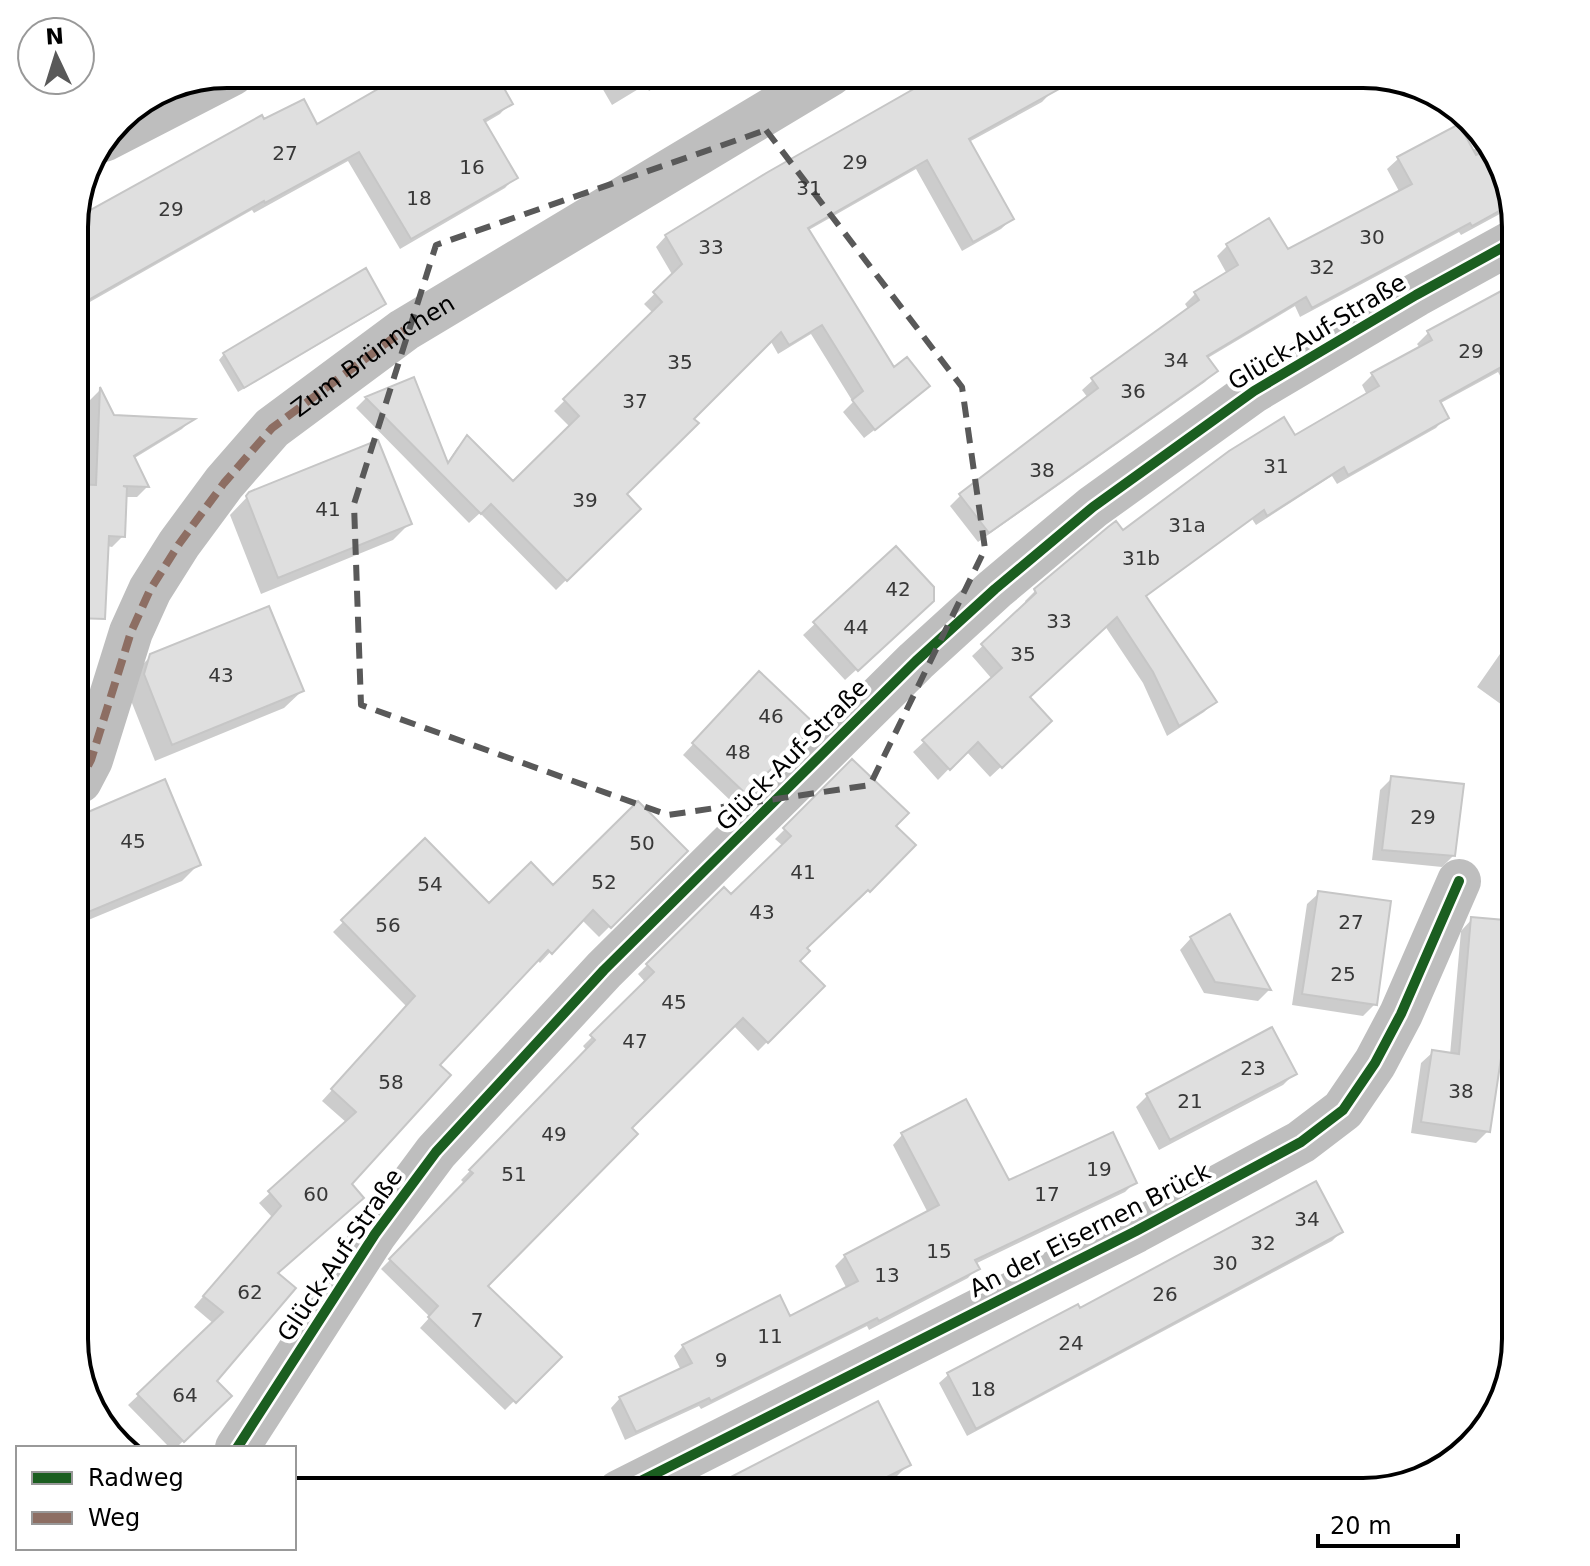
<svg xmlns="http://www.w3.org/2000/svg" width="1590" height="1566" viewBox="0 0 1590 1566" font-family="'DejaVu Sans',sans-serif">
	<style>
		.shadow { fill: #0003 }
		.building { fill: #dfdfdf; stroke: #c6c6c6; stroke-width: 2 }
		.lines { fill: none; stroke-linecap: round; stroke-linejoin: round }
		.minor { stroke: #bebebe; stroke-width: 44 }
		.quiet { stroke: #8d6e63; stroke-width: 8; stroke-dasharray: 16 8; stroke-linecap: butt }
		.cycleway-casing { stroke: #fff; stroke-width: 15 }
		.cycleway { stroke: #1b5e20; stroke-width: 10 }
		.marked { fill: none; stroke: #595959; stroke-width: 6; stroke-dasharray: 16 10; stroke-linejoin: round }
		.labels { text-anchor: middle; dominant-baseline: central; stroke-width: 8; stroke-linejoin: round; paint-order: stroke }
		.number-label { font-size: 20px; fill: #383838 }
		.street-label { font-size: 24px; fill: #000; stroke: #fff }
		.rim { fill: none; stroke: #000; stroke-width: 4 }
	</style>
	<rect width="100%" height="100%" fill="#fff"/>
	<path class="shadow" d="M594,74h83l-28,17 -4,-6 -33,20z
		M938,74h131l-27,28 -73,40 43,77 -11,10 -39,22 -46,-82 -109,62 86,139 34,16 -10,11 -53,41 -21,-26 10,-10 -42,-68 -33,20 -8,-14 -78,79 -68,75 14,15 -82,81 -76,-77 -11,10 -113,-115 10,-10 47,-18 34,83 10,-15 10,-11 46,47 57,-57 -16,-16 99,-98 -9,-9 29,-28 -17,-29 10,-11 246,-144 9,-8z
		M510,103l-10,11 -17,10 32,53 -10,11 -105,61 -52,-88 -94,52 -2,-3 -178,101v-90l190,-99 53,4z
		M1484,144l25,65 -48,26 -2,-3 -159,85 -5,-11 -89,53 9,12 -10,11 -227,160 -28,-36 10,-10 128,-98 -6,-8 11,-10 96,-70 -4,-6 10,-10 32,-20 -10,-18 10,-10 61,6 112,-59 -13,-24 11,-10 73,-8z
		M1516,285v106l-6,3 -12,-22 -59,32 7,13 -10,11 -99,56 -5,-8 -76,49 -4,-6 -107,78 69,105 -10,10 -37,24 -24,-53 -38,-57 -78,71 23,24 -60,56 -24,-26 -28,29 -25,-28 79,-73 -20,-23 54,-51 -1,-4 11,-11 86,-57 173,-96 72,-42 -5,-10 11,-11 47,-26 -3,-4 11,-11z
		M384,304l-5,5 -141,83 -19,-32 5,-6z
		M99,391l13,26 78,4 -8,8 -49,30 14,28 -10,10h-13l-1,39 -11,11 -5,-1 -21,-59 4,-87z
		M250,494l160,29 -17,17 -132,54 -31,-79z
		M896,548l24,64 -75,68 -42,-45z
		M1516,631v84l-39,-28z
		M151,656l151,35 -18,17 -129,53 -27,-68 6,-20z
		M748,685l65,40 -79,79 -51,-49z
		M852,762l41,64 20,19 -54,55 -1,-2 -54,50 -6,13 25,25 -65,65 -25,-26 -104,103 -144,158 74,71 -54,53 -85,-82 10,-11 -49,-48 84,-85 -4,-4 126,-129 -4,-5 63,-63 -8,-9 86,-85 7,8 52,-51 -8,-7z
		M1392,778l61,78 -11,11 -70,-7 8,-70z
		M74,820l125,44 -17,17 -108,45z
		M425,841l64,64 197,-54 -87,86 -18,-18 -41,44 -3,-3 -100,105 -88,119 -73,90 -62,107 15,15 -53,52h-6l-42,-43 86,-81 -20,-17 78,-90 -13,-14 88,-80 -25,-22 85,-94 -74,-75z
		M1319,893l56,111 -12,12 -71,-11 15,-101z
		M1229,917l40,73 -11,11 -54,-8 -24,-43 11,-12z
		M1472,919l44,4v88l-10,-1 -18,121 -12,12 -65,-10 10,-70 12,-11 17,3 11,-124z
		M1294,1074l-11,11 -124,65 -23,-43 11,-11z
		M902,1135l107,47h126l-10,10 -150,72 2,4 -9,10 -99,52 -2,-4 -166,83 -2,-3 -74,34 -14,-32 9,-10 61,-28 -7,-14 9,-10 106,-28 58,-29 -12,-23 10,-10 83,-43 -35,-68z
		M1341,1232l-9,9 -365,195 -28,-53 9,-8 132,-65z
		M908,1465l-13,13 -28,14h-161z"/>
	<path class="building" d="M404,74h92l17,30 -29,16 34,58 -107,61 -52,-87 -94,51 -1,-2 -190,107v-89l188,-104 2,4 40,-20 13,25z
		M940,74h146l-117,65 45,80 -41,23 -46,-82 -119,68 86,139 13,-10 23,29 -55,44 -23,-30 11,-9 -41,-66 -33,20 -8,-13 -87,87 5,4 -72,71 14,15 -74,72 -76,-77 -10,10 -116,-117 49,-20 34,86 19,-28 46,46 66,-65 -16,-17 99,-97 -9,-10 29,-28 -17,-29 103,-63z
		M1459,124l17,31 11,-5 21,56 -36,20 -2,-3 -158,85 -6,-11 -99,59 11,15 -229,162 -30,-39 139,-106 -7,-10 108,-78 -5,-8 44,-27 -12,-21 43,-26 19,31 124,-65 -15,-27z
		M366,268l20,36 -142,84 -21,-35z
		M1516,283v76l-76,42 9,17 -101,57 -4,-8 -77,49 -3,-6 -118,86 71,106 -38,24 -26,-54 -36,-55 -87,80 22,24 -50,47 -24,-26 -28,28 -28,-30 80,-72 -21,-24 55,-51 -2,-4 74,-62 8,-6 7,9 106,-79 55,-34 11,18 84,-49 -8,-13 61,-33 -5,-9z
		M100,387l14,28 81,4 -61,37 15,31 -26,-1 4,1 -2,50 -16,-1 -4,83 -31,-1v-134l22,1z
		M378,440l34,84 -134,54 -32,-82 3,-4z
		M896,546l38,41v14l-76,70 -45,-49z
		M269,606l35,85 -132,54 -28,-71 6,-20z
		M759,671l57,54 -70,69 -54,-51z
		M852,759l57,54 -13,13 20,19 -46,47 -2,-2 -61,58 3,3 -10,10 25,25 -57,57 -25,-25 -111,110 6,6 -150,152 74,71 -46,46 -88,-86 10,-11 -49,-47 84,-86 -4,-3 126,-130 -5,-5 64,-63 -8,-8 78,-77 7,7 60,-58 -8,-8z
		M1391,776l73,8 -9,72 -73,-6z
		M165,779l36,86 -127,53v-100z
		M638,801l50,50 -77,77 -18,-18 -41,44 -4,-4 -108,115 11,10 -99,109 12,14 -86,75 18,15 -79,93 15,15 -48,46 -47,-48 86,-82 -20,-16 78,-90 -13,-15 88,-79 -25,-23 84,-93 -74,-76 84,-82 64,65 42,-41 22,23z
		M1318,891l73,10 -14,104 -75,-11z
		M1230,914l41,76 -56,-8 -25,-45z
		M1471,917l45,4v78l-6,-1 -20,134 -69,-10 11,-72 27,4z
		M1272,1027l25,47 -127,66 -24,-46z
		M966,1099l43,81 104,-48 24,51 -162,77 5,9 -101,52 -2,-3 -166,83 -2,-3 -73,34 -17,-35 73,-34 -10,-18 98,-50 10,21 68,-35 -14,-26 95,-50 -38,-72z
		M1316,1181l27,51 -367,197 -29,-56 131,-69 2,4z
		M878,1401l33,64 -54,27h-155z"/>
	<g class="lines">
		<g class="minor">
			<path d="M104,140l128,-66"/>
			<path id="s1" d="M74,784l6,-3 11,-21 40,-128 19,-42 29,-46 45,-61 48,-55 132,-98 427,-256"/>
			<path d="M237,1448l138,-214 61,-82 168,-182 312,-309 79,-72 98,-82 161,-116 162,-96 100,-55"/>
			<path d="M619,1492l517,-261 165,-89 42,-32 32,-47 26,-49 58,-133"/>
		</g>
		<path class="quiet" d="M74,784l6,-3 11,-21 40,-128 19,-42 29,-46 45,-61 48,-55 132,-98"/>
		<defs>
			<path id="cycleway" d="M237,1448l138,-214 61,-82 168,-182 312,-309 79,-72 98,-82 161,-116 162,-96 100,-55
				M619,1492l517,-261 165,-89 42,-32 32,-47 26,-49 58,-133"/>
		</defs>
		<use href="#cycleway" class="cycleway-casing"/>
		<use href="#cycleway" class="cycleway"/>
	</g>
	<path class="marked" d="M766,130l196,257 23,162 -115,236 -202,30 -307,-110 -7,-201 82,-259z"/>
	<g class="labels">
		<g class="number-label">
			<text x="285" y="153">27</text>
			<text x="855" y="162">29</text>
			<text x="472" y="167">16</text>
			<text x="809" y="188">31</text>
			<text x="419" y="198">18</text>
			<text x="171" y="209">29</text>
			<text x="1372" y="237">30</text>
			<text x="711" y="247">33</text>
			<text x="1322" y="267">32</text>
			<text x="1471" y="351">29</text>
			<text x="1176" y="360">34</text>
			<text x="680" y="362">35</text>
			<text x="1133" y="391">36</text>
			<text x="635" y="401">37</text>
			<text x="1276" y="466">31</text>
			<text x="1042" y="470">38</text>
			<text x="585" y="500">39</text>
			<text x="328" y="509">41</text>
			<text x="1187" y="525">31a</text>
			<text x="1141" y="558">31b</text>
			<text x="898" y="589">42</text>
			<text x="1059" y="621">33</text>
			<text x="856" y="627">44</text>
			<text x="1023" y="654">35</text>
			<text x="221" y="675">43</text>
			<text x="771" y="716">46</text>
			<text x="738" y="752">48</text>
			<text x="1423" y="817">29</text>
			<text x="133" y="841">45</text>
			<text x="642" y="843">50</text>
			<text x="803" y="872">41</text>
			<text x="604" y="882">52</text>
			<text x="430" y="884">54</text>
			<text x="762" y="912">43</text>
			<text x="1351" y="922">27</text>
			<text x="388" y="925">56</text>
			<text x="1343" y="974">25</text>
			<text x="674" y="1002">45</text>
			<text x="635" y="1041">47</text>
			<text x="1253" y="1068">23</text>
			<text x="391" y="1082">58</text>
			<text x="1461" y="1091">38</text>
			<text x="1190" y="1101">21</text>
			<text x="554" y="1134">49</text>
			<text x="1099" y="1169">19</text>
			<text x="514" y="1174">51</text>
			<text x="316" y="1194">60</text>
			<text x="1047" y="1194">17</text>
			<text x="1307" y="1219">34</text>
			<text x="1263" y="1243">32</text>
			<text x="939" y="1251">15</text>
			<text x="1225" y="1263">30</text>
			<text x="887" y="1275">13</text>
			<text x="250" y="1292">62</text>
			<text x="1165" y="1294">26</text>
			<text x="477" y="1320">7</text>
			<text x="770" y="1336">11</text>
			<text x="1071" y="1343">24</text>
			<text x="721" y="1360">9</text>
			<text x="983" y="1389">18</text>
			<text x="185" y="1395">64</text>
		</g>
		<g class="street-label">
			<text transform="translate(1317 332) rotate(-31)">Glück-Auf-Straße</text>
			<text stroke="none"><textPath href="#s1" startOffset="538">Zum Brünnchen</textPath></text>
			<text transform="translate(792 755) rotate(-45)">Glück-Auf-Straße</text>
			<text transform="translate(1090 1230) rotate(-27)">An der Eisernen Brück</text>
			<text transform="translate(340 1255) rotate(-56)">Glück-Auf-Straße</text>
		</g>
	</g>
	<path d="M0 0H1590V1566H0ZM227 88H1363A139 139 0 0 1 1502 227V1339A139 139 0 0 1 1363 1478H227A139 139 0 0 1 88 1339V227A139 139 0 0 1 227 88Z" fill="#fff" fill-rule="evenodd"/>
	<path class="rim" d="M227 88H1363A139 139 0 0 1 1502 227V1339A139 139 0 0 1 1363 1478H227A139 139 0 0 1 88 1339V227A139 139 0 0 1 227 88Z"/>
	<rect x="16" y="1446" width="280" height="104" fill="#ffffff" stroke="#999999" stroke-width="2"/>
	<rect x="32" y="1472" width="40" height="12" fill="#1b5e20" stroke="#999999" stroke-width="2"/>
	<text x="88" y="1486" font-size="24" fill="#000000">Radweg</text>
	<rect x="32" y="1512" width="40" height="12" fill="#8d6e63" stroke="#999999" stroke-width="2"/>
	<text x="88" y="1526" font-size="24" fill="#000000">Weg</text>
	<g transform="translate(56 56) rotate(356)"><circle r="38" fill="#ffffff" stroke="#999999" stroke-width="2"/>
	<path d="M0-6L14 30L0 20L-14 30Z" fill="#595959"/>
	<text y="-12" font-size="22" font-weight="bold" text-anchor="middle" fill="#000000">N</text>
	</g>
	<path d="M1318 1534v12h140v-12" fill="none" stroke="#000000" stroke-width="4"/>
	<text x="1330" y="1534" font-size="24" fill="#000000" stroke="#ffffff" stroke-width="6" paint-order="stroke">20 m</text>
</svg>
